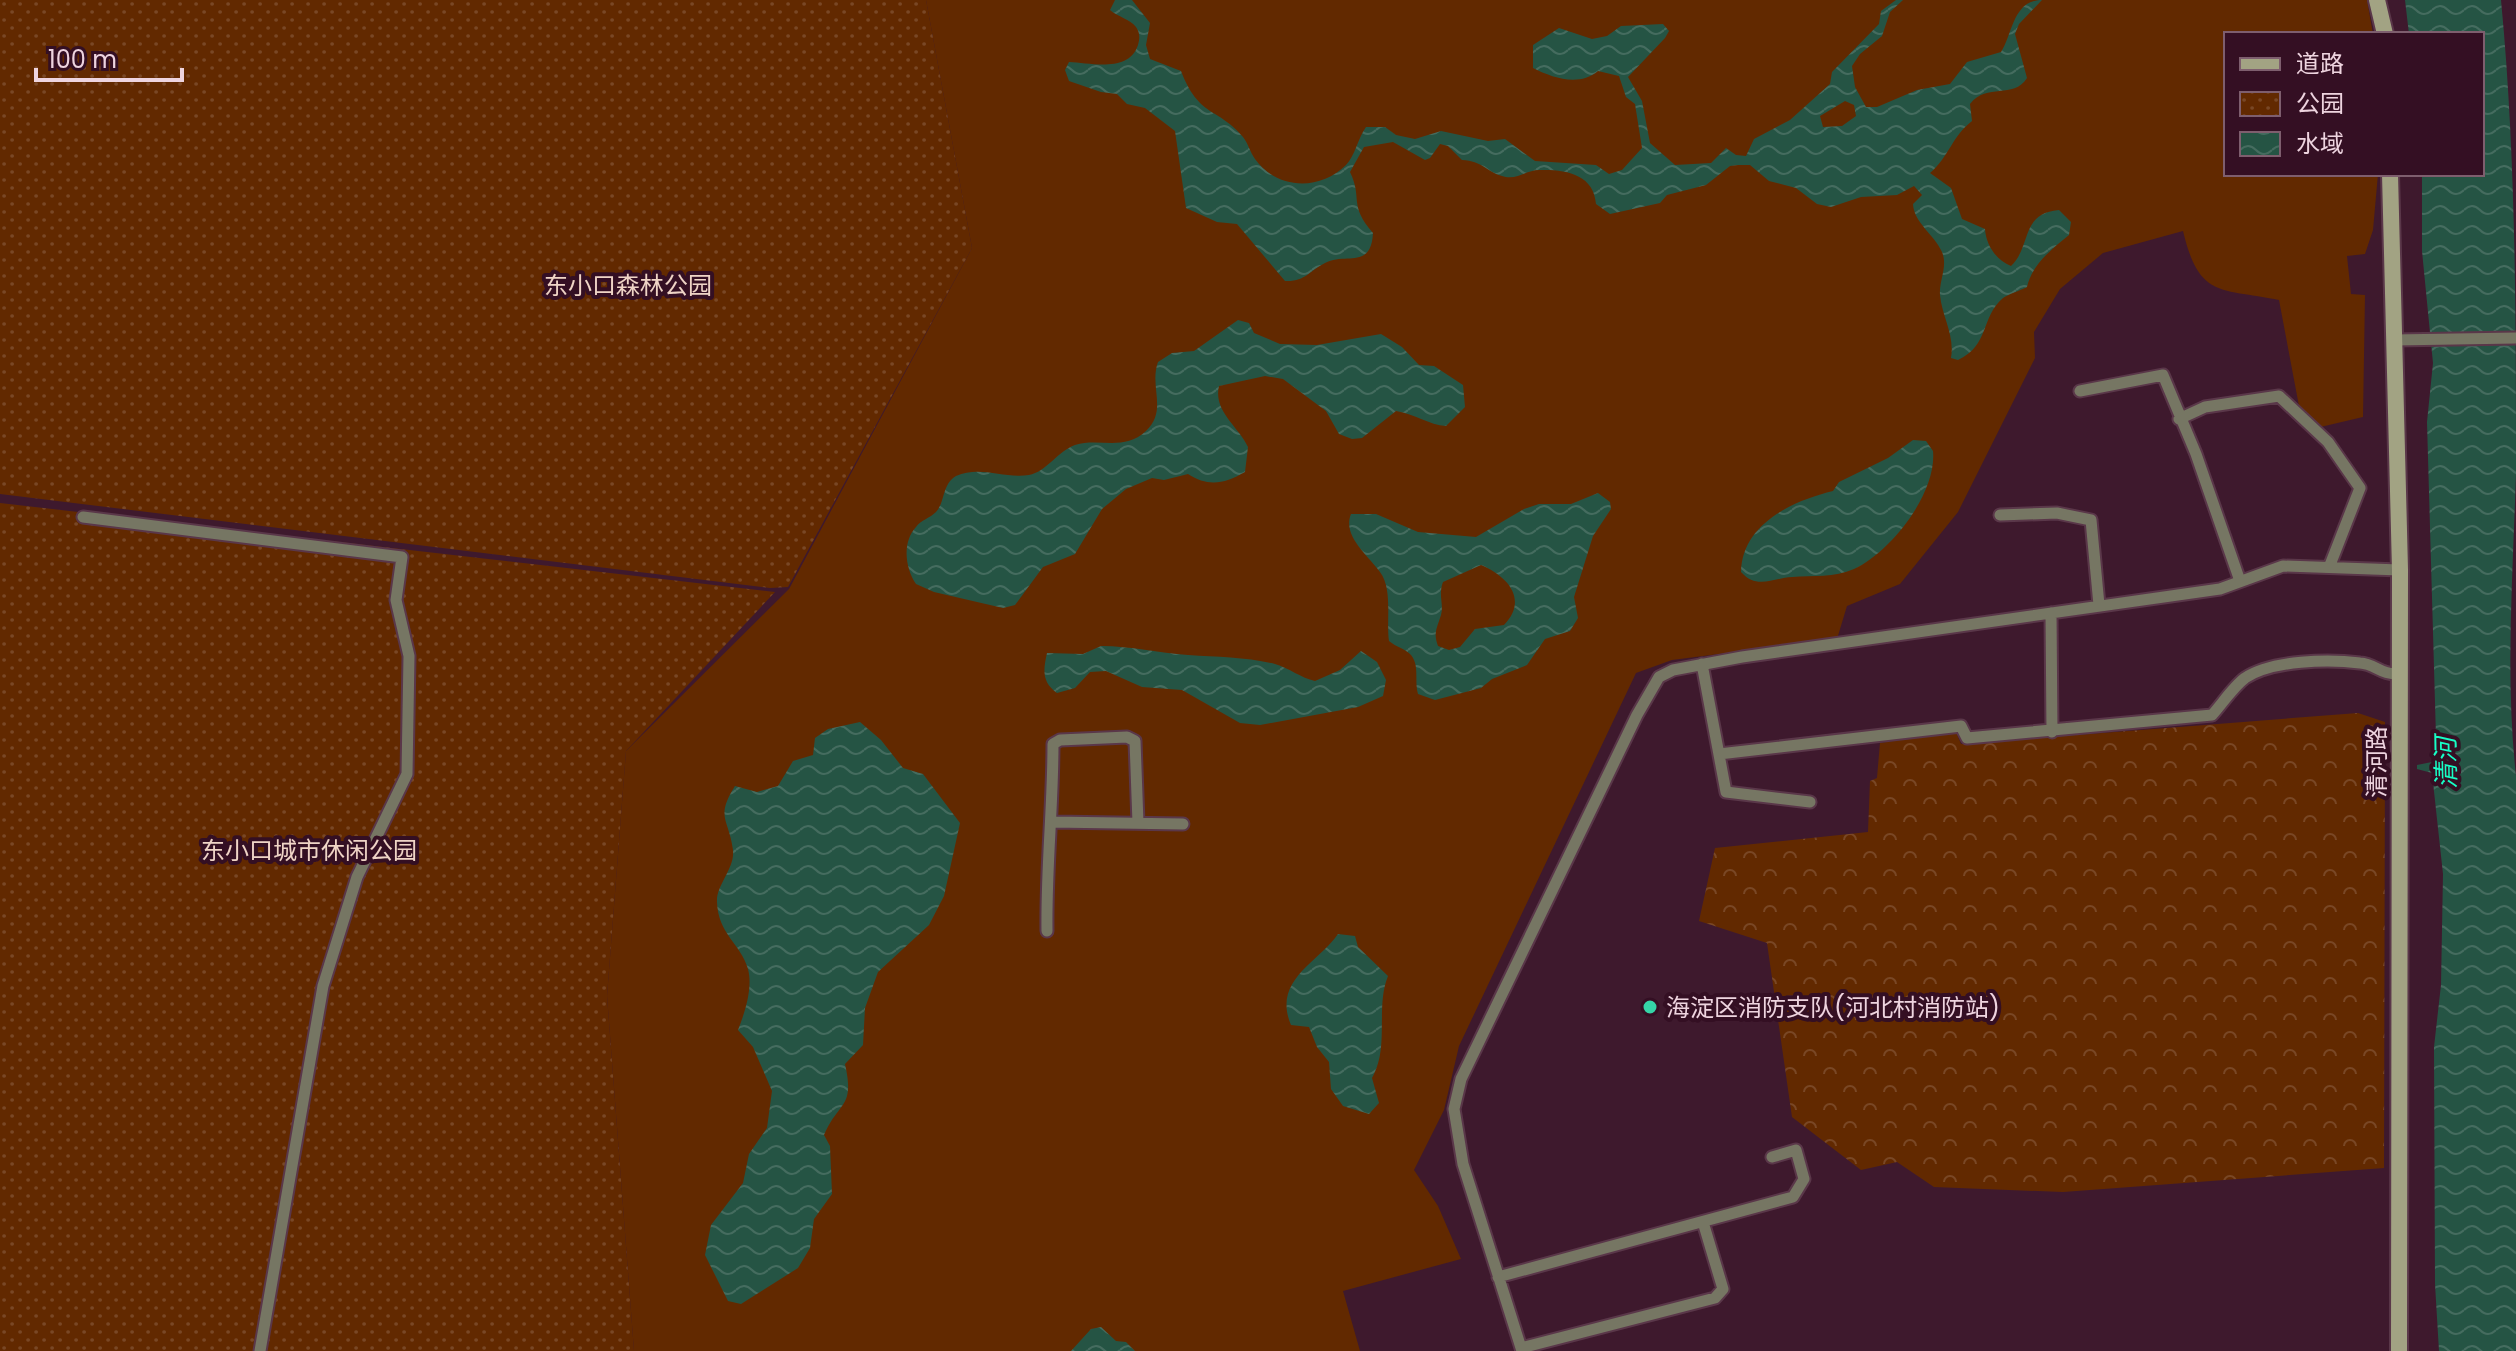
<svg xmlns="http://www.w3.org/2000/svg" width="2516" height="1351" viewBox="0 0 2516 1351" font-family="Poppins,'Noto Sans SC',sans-serif">
	<style>
		.grass { fill: #622900 }
		.forest { fill: url(#forest-crowns) }
		.park { fill: url(#park-dots) }
		.water { fill: url(#water-waves); fill-rule: evenodd }
		.lines { fill: none; stroke-linecap: round; stroke-linejoin: round }
		.street-casing { stroke: #5a3749; stroke-width: 15 }
		.secondary-casing { stroke: #5a3749; stroke-width: 20 }
		.street { stroke: #767663; stroke-width: 11 }
		.secondary { stroke: #a2a383; stroke-width: 16 }
		.poi-dot { fill: #35d4a7; stroke: #340f23; stroke-width: 3 }
		.labels { text-anchor: middle; dominant-baseline: central; stroke-width: 8; stroke-linejoin: round; paint-order: stroke }
		.park-label { font-size: 24px; fill: #efd4c6; stroke: #340f23 }
		.street-label { font-size: 24px; fill: #eed4df; stroke: #340f23 }
		.poi-label { font-size: 24px; fill: #eed4df; stroke: #340f23; text-anchor: start }
		.water-label { font-size: 26px; font-style: italic; fill: #17fec6; stroke: #340f23 }
	</style>
	<defs>
		<pattern id="forest-crowns" width="20" height="18" patternUnits="userSpaceOnUse" patternTransform="scale(2)"><rect width="20" height="18" fill="#622900"/><path d="M2 6a3 3 0 1 1 6 0M12 15a3 3 0 1 1 6 0" fill="none" stroke="#794725"/></pattern>
		<pattern id="park-dots" width="8" height="8" patternUnits="userSpaceOnUse" patternTransform="scale(2)"><rect width="8" height="8" fill="#622900"/><path d="M2 2h.1M6 6h.1" fill="none" stroke="#794725" stroke-width="1.8" stroke-linecap="round"/></pattern>
		<pattern id="water-waves" width="16" height="10" patternUnits="userSpaceOnUse" patternTransform="scale(2)"><rect width="16" height="10" fill="#255444"/><path d="M0 5q4-4 8 0t8 0" fill="none" stroke="#456c5f"/></pattern>
	</defs>
	<rect width="100%" height="100%" fill="#3e192d"/>
	<path class="grass" d="M926,0h1441l6,34h-147v140h152l-5,56 -8,24 -18,2 4,38 14,1 -2,122 -51,12 -10,-7 -23,-122c-60,-12 -80,-2 -96,-69l-80,22 -43,36 -26,43 1,26 -77,154 -58,72 -53,22 -10,33 -165,21 -36,13 -177,373 -15,64 -30,60 24,36 23,53 -118,32 17,60h-726l-27,-355 19,-245 163,-162 183,-341z"/>
	<path class="forest" d="M2358,713l27,9 -1,446 -321,24 -129,-5 -37,-25 -36,8 -69,-53 -25,-174 -68,-22 16,-73 153,-16 2,-51 7,-3 3,-35 76,-11 5,12z"/>
	<path class="park" d="M0,0h926l46,248 -184,339 -18,1 -770,-94z
		M0,503l775,89 -149,159 -19,245 27,355h-634z"/>
	<path class="water" d="M1115,0h17l18,23 -4,22 4,14 31,12c18,47 37,36 62,66 5,6 7,15 12,22 22,31 65,32 91,6 9,-9 12,-27 20,-38h19l11,8 19,4 26,-8 47,10 17,-2 30,22 61,4 13,9 13,-4 20,-22 -7,-44 -9,-7 -7,-21 -21,-5c-19,16 -45,7 -65,-3v-23l26,-17 33,11 15,-3 14,-10 42,-2 6,7 -4,7 -37,39 14,24 8,42 25,22 36,-2 15,-15 10,7 10,1 8,-17 36,-19 40,-36 2,-12 47,-48 2,-13 15,-11h7l-13,12 -8,24 -22,18 -8,12 3,21 11,20h11l40,-17 33,-6 17,-22 34,-10c12,-19 12,-52 41,-52l-23,24 -4,10 12,44c-14,22 -40,4 -57,26l2,17c-20,15 -23,36 -42,52l21,15 11,31 23,10c1,16 11,31 26,37 21,-20 9,-53 48,-56l12,12 -2,13c-17,14 -37,29 -42,52 -8,4 -18,7 -24,11 -23,20 -13,47 -45,62l-7,-2c4,-23 -9,-41 -11,-63 -1,-15 8,-28 2,-43 -8,-18 -28,-29 -29,-48l9,-9 -8,-9 -17,9 -36,2 -30,10 -14,-3 -21,-16 -27,-7 -19,-16h-12l-8,1 -24,19 -39,10 -7,8 -50,11 -14,-10c-2,-30 -31,-35 -57,-34 -13,0 -23,11 -37,6 -17,-5 -19,-15 -40,-16l-14,-14 -8,-2 -10,14 -5,2 -32,-18 -29,5 -14,25c13,27 -2,32 23,61 -2,37 -27,19 -48,30 -16,8 -20,19 -40,18l-48,-57 -20,-2 -31,-14 -11,-77 -30,-23 -18,-4 -10,-10 -16,-2 -32,-11 -4,-11 4,-8c22,1 60,11 69,-17 2,-7 2,-12 -2,-18 -6,-8 -18,-10 -26,-17zM1845,101l9,4 2,11 -14,10 -19,1 -3,-11z
		M2405,0h96c15,156 15,316 15,473 -3,101 -11,203 0,303v575h-77l-4,-67 -1,-237 7,-62 2,-111 -11,-101 -15,-4v-4l15,-3 4,-25 -9,-315 6,-59 -11,-112v-77h60v-140h-73z
		M1238,320l11,3 5,10 26,11 37,1 64,-11 21,13 17,18 15,1 29,19 2,22 -19,19c-17,-1 -31,-12 -50,-15l-34,27 -10,1 -13,-5 -13,-23 -43,-32 -18,-3 -46,10c-6,25 19,40 29,61l-3,25c-21,12 -37,15 -57,2l-24,6 -12,-2 -26,11 -24,20 -27,45 -32,13 -28,38 -12,3 -69,-16 -18,-8c-11,-16 -14,-42 0,-57 5,-7 14,-9 20,-15 9,-9 6,-28 20,-36 24,-11 49,3 73,-1 17,-3 29,-24 46,-30 24,-8 48,7 71,-14 22,-21 3,-44 12,-69l14,-9 22,-2z
		M1913,440l13,1 7,10c4,42 -42,101 -79,118 -20,9 -41,6 -62,8 -20,1 -35,13 -51,-5 1,-48 51,-71 92,-81l6,-9 49,-24z
		M1598,493l12,9 1,7 -18,27 -19,61 4,21 -8,13 -25,8 -18,26 -35,14 -11,9 -46,12 -17,-6c-4,-13 2,-28 -7,-39 -5,-6 -15,-8 -22,-14 -3,-20 4,-52 -9,-69 -12,-17 -38,-36 -29,-58h25l42,18 58,5 48,-28 15,-5h32zM1481,565c28,12 47,35 23,60l-29,4 -15,18 -11,3 -11,-4c-5,-13 -1,-18 3,-31 3,-11 -3,-20 2,-33z
		M1101,646c30,0 57,7 87,9 30,2 58,2 87,9 14,4 26,14 40,17l25,-11 21,-19 16,11 9,18 -3,16 -25,11 -98,18 -20,-2 -58,-33 -40,-3 -36,-16 -16,1 -15,16 -18,5c-15,-11 -14,-22 -10,-40l36,1z
		M860,722l21,18 22,28 20,6 37,49 -16,73 -15,29 -51,47 -13,36 -2,37 -18,19c10,45 -6,36 -21,71l6,11 2,48 -18,25 -4,29 -12,20 -57,36 -13,-3 -23,-46 6,-30 32,-42 6,-29 18,-26 5,-37 -19,-44 -15,-17c7,-18 15,-42 10,-61 -7,-25 -30,-35 -31,-67 -1,-17 18,-33 16,-52 -4,-32 -18,-32 2,-64l22,6 21,-6 15,-25 20,-6 2,-17 13,-9z
		M1338,934l17,2 3,11 30,29c-13,32 2,71 -16,102l7,25 -10,11 -26,-8 -12,-17 -2,-27 -12,-15 -8,-20 -18,-2c-19,-45 27,-62 47,-91z
		M1101,1327l15,14 10,1 9,9h-64l20,-22z"/>
	<g class="lines">
		<defs>
			<path id="street" d="M2394,340l122,-2
				M2080,391l83,-16 33,79 44,127
				M2179,419l26,-12 74,-11 49,46 32,46 -30,77
				M2000,515l57,-2 34,7 8,85
				M83,517l319,40 -6,43 13,56 -2,118 -50,103 -34,109 -63,365
				M2051,613l1,119
				M1702,664l24,128 84,10
				M1719,754l242,-28 6,12 245,-23c10,-11 21,-28 33,-37 27,-18 84,-19 115,-15 16,1 20,12 40,11
				M1053,822l130,2
				M1047,931c-1,-63 6,-123 6,-187l7,-4 67,-3 8,4 3,82
				M1498,1277l295,-80 11,-18 -8,-29 -24,7
				M1521,1348l194,-50 8,-9 -20,-67
				M1522,1351l-59,-187 -9,-55 7,-30 176,-364 22,-38 14,-7 69,-13 478,-68 63,-23 117,4"/>
			<path id="secondary" d="M2377,0l8,34
				M2390,174l10,396 -1,781"/>
		</defs>
		<use href="#street" class="street-casing"/>
		<use href="#secondary" class="secondary-casing"/>
		<use href="#street" class="street"/>
		<use href="#secondary" class="secondary"/>
	</g>
	<circle class="poi-dot" cx="1650" cy="1007" r="8"/>
	<g class="labels">
		<g class="park-label">
			<text x="628" y="285">东小口森林公园</text>
			<text x="309" y="850">东小口城市休闲公园</text>
		</g>
		<g class="street-label">
			<text transform="translate(2376 762) rotate(-90)">清河路</text>
		</g>
		<g class="poi-label">
			<text x="1666" y="1007">海淀区消防支队(河北村消防站)</text>
		</g>
		<g class="water-label">
			<text transform="translate(2446 763) rotate(-91)">清河</text>
		</g>
	</g>
	<rect x="2224" y="32" width="260" height="144" fill="#340f23" stroke="#7e5e6e" stroke-width="2"/>
	<rect x="2240" y="58" width="40" height="12" fill="#a2a383" stroke="#7e5e6e" stroke-width="2"/>
	<text x="2296" y="72" font-size="24" fill="#eed4df">道路</text>
	<rect x="2240" y="92" width="40" height="24" fill="url(#park-dots)" stroke="#7e5e6e" stroke-width="2"/>
	<text x="2296" y="112" font-size="24" fill="#eed4df">公园</text>
	<rect x="2240" y="132" width="40" height="24" fill="url(#water-waves)" stroke="#7e5e6e" stroke-width="2"/>
	<text x="2296" y="152" font-size="24" fill="#eed4df">水域</text>
	<path d="M36 68v12h146v-12" fill="none" stroke="#eed4df" stroke-width="4"/>
	<text x="48" y="68" font-size="24" fill="#eed4df" stroke="#340f23" stroke-width="6" paint-order="stroke">100 m</text>
</svg>
